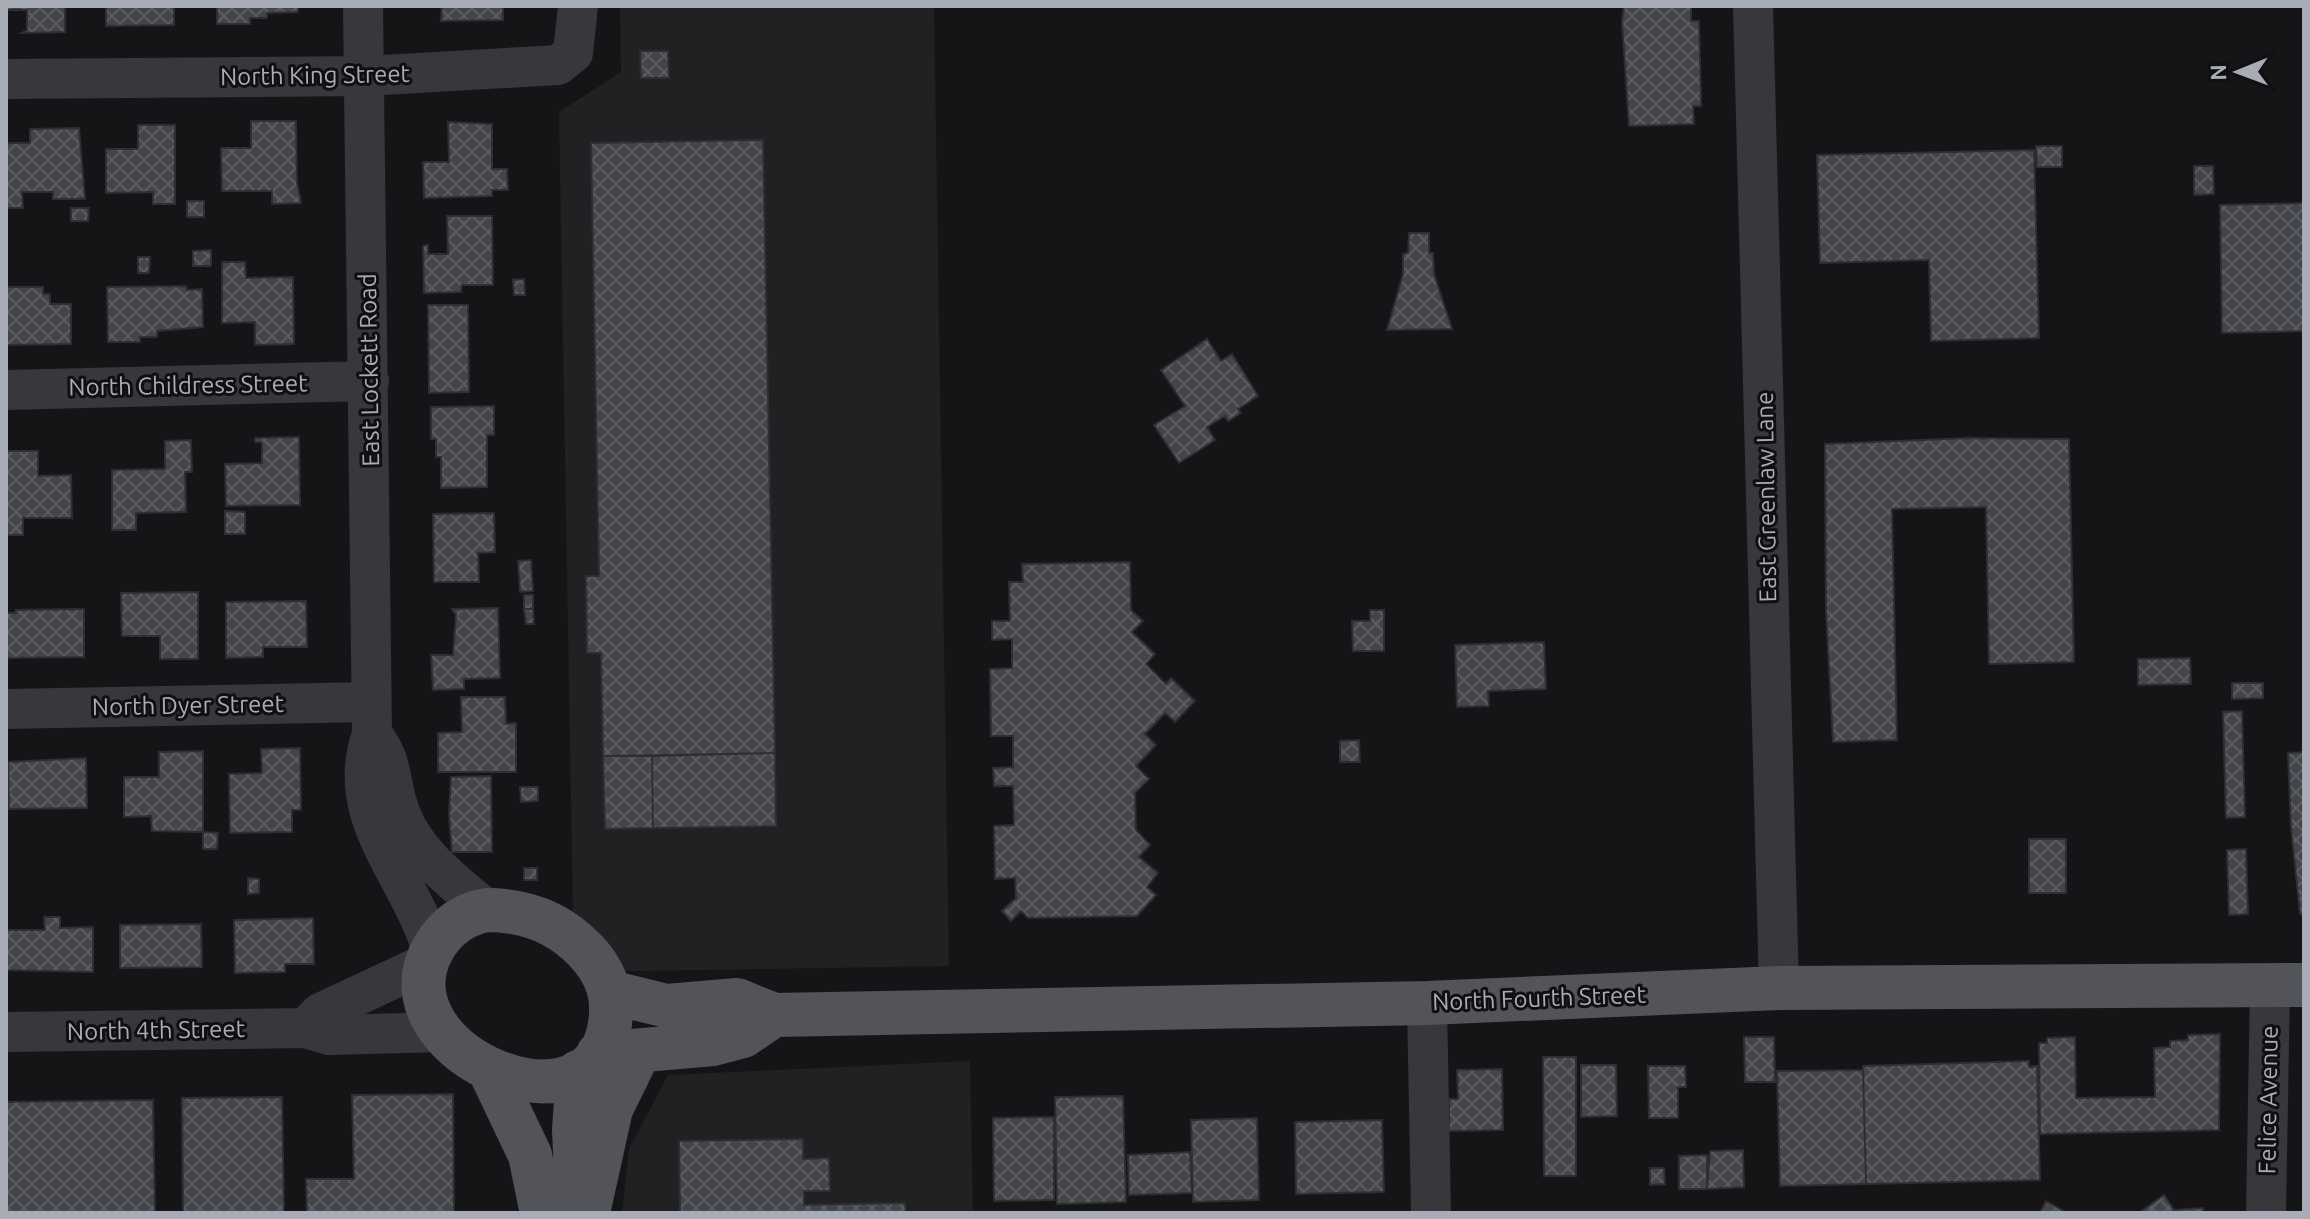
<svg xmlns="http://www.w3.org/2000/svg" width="2310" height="1219" viewBox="0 0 2310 1219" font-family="Ubuntu,sans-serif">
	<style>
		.built { fill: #212124 }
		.building { fill: url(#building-cross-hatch); stroke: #2f2f33; stroke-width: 2 }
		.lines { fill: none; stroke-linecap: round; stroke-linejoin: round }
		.minor { stroke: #37373c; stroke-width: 40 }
		.major { stroke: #53545a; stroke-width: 44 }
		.labels { text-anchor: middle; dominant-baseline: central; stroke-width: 6; stroke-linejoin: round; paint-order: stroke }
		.street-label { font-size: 24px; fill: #a8acb6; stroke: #101012 }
	</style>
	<defs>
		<pattern id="building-cross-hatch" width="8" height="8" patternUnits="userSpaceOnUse" patternTransform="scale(2)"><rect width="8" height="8" fill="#44454a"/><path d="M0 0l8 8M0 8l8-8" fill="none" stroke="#5c5d62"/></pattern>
	</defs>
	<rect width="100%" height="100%" fill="#151517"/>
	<path class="built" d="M620,6h314l15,960 -375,6 -15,-860 62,-40z
		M970,1061l3,152h-351l7,-64 39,-74z"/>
	<path class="building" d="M6,6h59v26l-43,1 5,-3v-20h-21z
		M106,6h68v19l-68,1z
		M217,6h81v6l-31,1v5h-17v6h-33z
		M442,6h61v14l-62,1z
		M1624,6h67v15h8l2,81v4h-8l1,18 -65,2 -7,-105z
		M640,51h28l1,27h-28z
		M251,121h45l1,62 4,20 -29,1v-13h-50l-1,-43h30z
		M448,122l44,2v45h15l1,21h-16v6l-68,2 -1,-36h26z
		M138,125h37v79h-22v-12l-47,1v-44h32z
		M79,128l6,71h-32v-7h-31l1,16h-17v-62l3,-3h21v-14z
		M763,140l12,613 -172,3 -2,-103h-14l-1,-77h13l-8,-433z
		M2036,146h26v21h-25z
		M2034,150l5,188 -108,3 -2,-81 -109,3 -3,-108z
		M2194,166h19l1,28 -20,1z
		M187,201h17v16h-17z
		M2304,203v128l-82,2 -2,-128z
		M71,208h18l-1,13h-17z
		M447,216h45l1,69h-31l-1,7 -37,1 -1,-47 5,-1v9h20z
		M1409,233h20v20h4l1,21 18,55 -65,1 16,-56v-20l5,-1z
		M211,250v16h-18v-15z
		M138,257h12l-1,16h-11z
		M222,262h23l1,16 47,-1 1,67 -39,1v-23l-33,1z
		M524,279l1,16h-11l-1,-15z
		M186,286l1,4 15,-1 1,38 -46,4v6h-17v5h-32l-1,-55z
		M7,287h36v7h7v10h21v40l-65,1z
		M428,305h40l1,87 -40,1z
		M1207,339l14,22 11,-7 26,42 -20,13 3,4 -13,8 -3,-5 -18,11 8,13 -36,23 -25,-38 31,-19 -24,-36z
		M494,406v29h-7v52l-46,1v-31h-5v-18h-5v-32z
		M299,437l1,68 -74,1 -1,-42 37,-1v-21h-7v-4z
		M1969,438l100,1 5,223 -85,2 -3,-157 -94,2 5,231 -64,2 -7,-131 -1,-167z
		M191,440l1,32h-7l1,40 -50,1v17h-24v-60l53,-1v-28z
		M6,451h32v25l33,-1 1,43h-49v17h-17z
		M225,511l20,1v22h-20z
		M494,513l1,39 -17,1 1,29h-45l-1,-68z
		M531,560l2,31 -13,1 -2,-31z
		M1130,562l1,48 12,11 -11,11 23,22 -9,10 20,20 5,-6 24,23 -20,21 -10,-9 -20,21 11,11 -20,21 13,13 -14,14 1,37 14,15 -11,12 19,16 -11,14 9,8 -19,21 -109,2 -7,-7 -10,10 -9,-10 14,-13 -1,-20 -20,1 -1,-53 20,-1 -1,-39h-19l-1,-18 20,-1v-31h-22l-1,-67 22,-1v-29l-20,1v-19h18l-1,-39h14l-1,-18z
		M198,592v67h-38v-23h-38l-1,-43z
		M524,595h9v14h-9z
		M306,601l1,46h-44v10l-37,1v-56z
		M498,608l2,70 -36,1v10l-31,1 -2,-35h22l3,-40 -4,-6z
		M84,609v48l-78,1v-45h10v-3z
		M524,609h9l1,15h-8z
		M1370,610h14v41h-31l-1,-30h18z
		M1544,642l2,47 -58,2 1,15 -32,1 -2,-62z
		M2190,658l1,26 -53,1v-26z
		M2232,683h31v15l-31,1z
		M461,697h44l1,27 10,-1v49h-78v-39l24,-1z
		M2242,711l3,106 -19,1 -3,-106z
		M1359,740l1,22h-20v-21z
		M300,748l1,62h-9v22l-62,1 -1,-59 33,-1 -1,-24z
		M203,751v81l-51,-1 -1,-15 -27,1v-40h35v-25z
		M2304,752v162h-4l-9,-87 -3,-74z
		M775,753l1,73 -123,2 -1,-72z
		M603,756h49l1,72 -48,1z
		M86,758l1,50 -78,1 -1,-47z
		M491,776l1,76h-40l-3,-37 2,-38z
		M520,787h18v14l-17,1z
		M203,832l15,1 -1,16h-14z
		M2029,839h37v54h-37z
		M2246,849l2,65 -19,1 -2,-65z
		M524,868h13v12h-13z
		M248,878l11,1v14l-11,1z
		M44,917h16v11l33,-1v45l-87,-2v-40h39z
		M313,918l1,46h-29v8l-50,1 -1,-53z
		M201,924l1,43 -82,1v-43z
		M2220,1034l-1,96 -179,4 -1,-91h8v-5l28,-1 1,61 79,-1 -1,-49 16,-1v-6l18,-1v-5z
		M1744,1037h30l1,45h-30z
		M1543,1057h33v119h-32z
		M2029,1061v6l8,-1 3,114 -174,4 -3,-118z
		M1581,1065h35l1,51 -36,1z
		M1648,1066h37l1,21h-8v31h-29z
		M1502,1069l1,61 -54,1v-32h9l-1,-29z
		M1863,1070l3,114 -86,2 -3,-115z
		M453,1094l1,119h-147l-1,-34h48l-2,-84z
		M1123,1096l3,106 -69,2 -2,-107z
		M282,1097l2,116h-101l-1,-115z
		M153,1100l2,113h-149v-111z
		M1054,1117v83l-60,1 -1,-83z
		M1257,1118l2,82 -66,2 -2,-82z
		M1382,1120l2,72 -88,2 -1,-72z
		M803,1139v20l26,-1 1,33h-26v14l101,-2 1,10h-226l-1,-72z
		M1743,1150l1,37 -37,2 3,-38z
		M1190,1152l2,41 -63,2 -1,-40z
		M1707,1155v34h-28v-33z
		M1650,1168h14l1,16 -15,1z
		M2164,1195l10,15 -5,3h-30z
		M2046,1201l21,12h-27z
		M2203,1208v5h-28l-1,-3z"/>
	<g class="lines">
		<path class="minor" d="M363,6l9,728c-30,85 39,141 60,217
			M1753,6l26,982
			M6,79l359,-3 193,-11 15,-12 5,-47
			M6,390l363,-9
			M6,709l365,-7
			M374,737c20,24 15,47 26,75 15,42 54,70 87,98
			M1427,1003l4,210
			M306,1028l14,-15 107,-50
			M6,1032l300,-4 23,7 114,-3
			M2266,1213l4,-226"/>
		<path class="major" d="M487,910c38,0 71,12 98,40 24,25 31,51 23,84 -28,107 -233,13 -174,-87 12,-20 29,-33 53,-37z
			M610,992l57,14 70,-6 37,15 653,-12 352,-15 525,-3
			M598,1054l115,-10 30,-8 31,-21
			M490,1071l40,84 12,58
			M577,1195l-3,-65 4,-58
			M588,1213l23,-104 28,-57"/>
	</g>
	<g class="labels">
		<g class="street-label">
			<text transform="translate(315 75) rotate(-1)">North King Street</text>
			<text transform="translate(369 370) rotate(-91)">East Lockett Road</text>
			<text transform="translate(188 385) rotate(-1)">North Childress Street</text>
			<text transform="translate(1766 497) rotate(-91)">East Greenlaw Lane</text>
			<text transform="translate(188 705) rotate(-1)">North Dyer Street</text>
			<text transform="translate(1539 998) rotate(-2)">North Fourth Street</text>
			<text transform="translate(156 1030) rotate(-1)">North 4th Street</text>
			<text transform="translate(2268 1100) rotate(-89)">Felice Avenue</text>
		</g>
	</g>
	<rect width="2310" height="1219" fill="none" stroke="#a8acb6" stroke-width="16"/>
	<g transform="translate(2238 72) rotate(269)" stroke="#101012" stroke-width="6" paint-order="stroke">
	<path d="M0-6L14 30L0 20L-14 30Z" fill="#a8acb6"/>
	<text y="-12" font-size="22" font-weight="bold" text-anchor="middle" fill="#a8acb6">N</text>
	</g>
</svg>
